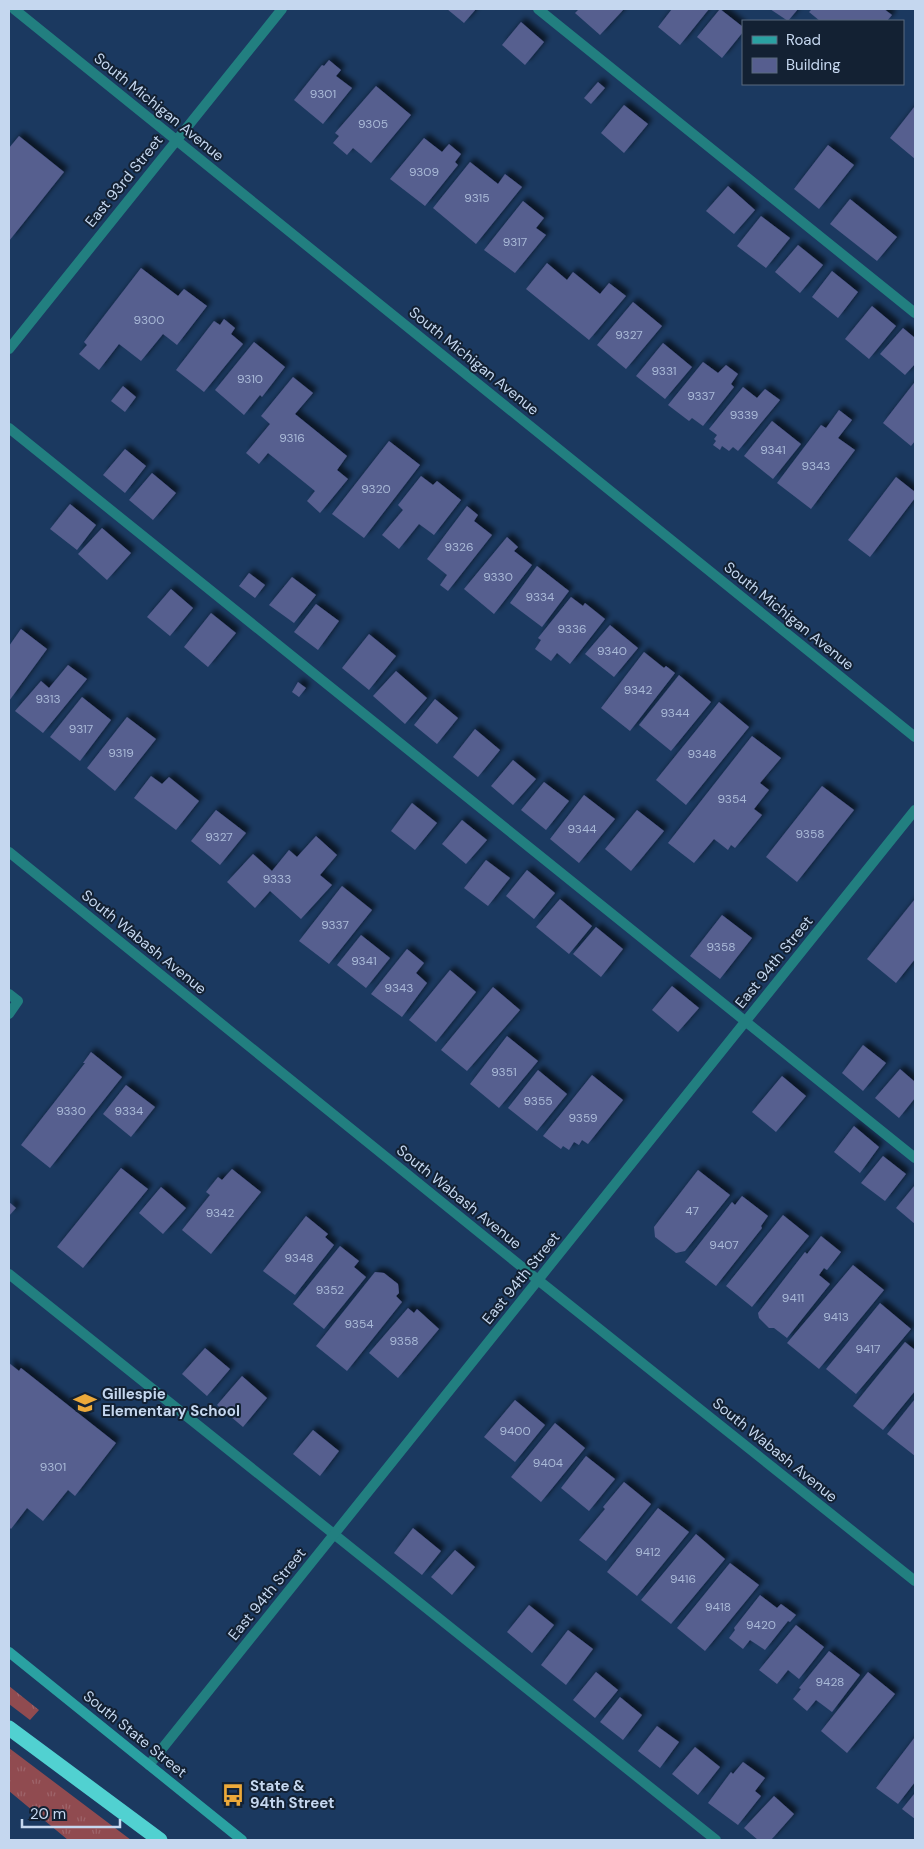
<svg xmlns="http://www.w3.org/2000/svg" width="924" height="1849" viewBox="0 0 924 1849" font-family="'DM Sans',sans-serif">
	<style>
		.grass { fill: url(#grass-tufts) }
		.building { fill: #565e8f; filter: url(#shadow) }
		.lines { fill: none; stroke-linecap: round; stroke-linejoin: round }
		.lane { stroke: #227f80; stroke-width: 10 }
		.street { stroke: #227f80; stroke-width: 10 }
		.secondary { stroke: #2aa1a2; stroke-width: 10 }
		.highway { stroke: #51d1d1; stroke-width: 15 }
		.labels { text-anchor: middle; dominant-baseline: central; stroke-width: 4; stroke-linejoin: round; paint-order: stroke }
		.number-label { font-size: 12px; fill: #a9b9d7 }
		.street-label { font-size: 15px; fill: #c5d7ef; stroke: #132133 }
		.poi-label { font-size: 15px; font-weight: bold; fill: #c5d7ef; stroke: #132133; text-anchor: start }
	</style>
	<defs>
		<pattern id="grass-tufts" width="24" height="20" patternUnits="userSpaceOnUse" patternTransform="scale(1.25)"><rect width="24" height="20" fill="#904b50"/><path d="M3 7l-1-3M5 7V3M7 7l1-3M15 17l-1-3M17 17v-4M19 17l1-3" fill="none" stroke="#9e646a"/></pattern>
		<filter id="shadow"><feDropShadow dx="4.5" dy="-4.5" stdDeviation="2.5" flood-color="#0009"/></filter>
	</defs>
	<rect width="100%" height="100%" fill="#1b3960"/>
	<path class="grass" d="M9,1686l30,24 -9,10 -21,-16z
		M9,1748l122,92h-63l-59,-49z"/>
	<path class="building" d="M447,9h29l-12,14z
		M579,9h45l-24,26 -25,-22z
		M672,9h37l-29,36 -22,-18z
		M720,9l23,18v5l-21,26 -25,-21z
		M770,9h28l-10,12z
		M812,9h72l8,6 -5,6h-67l-11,-9z
		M521,22l23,20 -19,23 -23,-20z
		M329,60l12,10 -5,6 16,12 -29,36 -29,-24 28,-35 2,1z
		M598,82l7,6 -14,16 -7,-6z
		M376,86l35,29 -40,48 -18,-15 -6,7 -14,-12 6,-7 -4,-3z
		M624,105l24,19 -24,29 -23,-20z
		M915,106v53l-25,-21z
		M19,136l45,36 -55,69v-93z
		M424,138l18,14 7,-8 12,10 -6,8 3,3 -33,41 -35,-27z
		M828,145l26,20 -35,44 -25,-20z
		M470,162l28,22 7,-10 17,13 -46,57 -43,-36z
		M728,186l27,24 -21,24 -28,-23z
		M850,199l47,38 -20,24 -47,-37z
		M523,201l21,17 -8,10 10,7 -31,38 -31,-23z
		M761,216l29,22 -24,30 -29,-22z
		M798,245l25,20 -23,28 -25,-21z
		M547,263l20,17 6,-8 27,22 9,-11 17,13 -37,44 -63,-51z
		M141,268l37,28 6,-7 23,17 -30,39 -14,-11 -22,27 -22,-17 -20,26 -20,-16 8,-9 -3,-3z
		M832,271l26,21 -20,26 -26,-21z
		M633,302l29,24 -36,43 -29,-24z
		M872,306l24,20 -27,33 -24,-20z
		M224,319l11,9 -4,6 12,10 -39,48 -28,-22 38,-49 6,4z
		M903,328l12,10v26l-10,11 -25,-21z
		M254,342l31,25 -23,30 -2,-2 -16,20 -29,-25z
		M663,343l29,24 -27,32 -29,-23z
		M703,362l15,11 8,-8 12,9 -7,10 3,3 -31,39 -11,-8 -3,3 -21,-16z
		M293,377l20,16 -18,21 52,42 -10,14 11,9 -28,34 -13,-12 8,-10 -47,-38 -9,11 -13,-11 24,-29 -9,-8z
		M914,383l1,1v57l-4,5 -28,-23z
		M123,386l13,11 -11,15 -14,-11z
		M743,387l14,11 8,-9 15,11 -42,51 -5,-4 -4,4 -7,-5 -2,4 -7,-5 3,-4 -2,-2 3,-4 -8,-6z
		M839,410l13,10 -14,18 17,12 -44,59 -34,-26 44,-58 5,3z
		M772,421l29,23 -28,35 -29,-23z
		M389,441l31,24 -56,73 -32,-24z
		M125,449l21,17 -21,27 -22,-18z
		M152,473l24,20 -23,27 -24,-20z
		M421,476l12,9 4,-4 24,19 -27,35 -15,-11 -20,25 -17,-14 21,-25 -5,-5z
		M896,477l19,15v6l-45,59 -22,-17z
		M70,504l26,21 -19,25 -27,-21z
		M467,506l11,9 -4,6 18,14 -44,56 -8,-6 7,-10 -20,-16z
		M102,528l29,25 -24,27 -29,-26z
		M507,537l11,10 -4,4 18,14 -38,49 -30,-25z
		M537,566l32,25 -27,36 -32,-24z
		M249,573l16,12 -10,13 -16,-12z
		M292,577l24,18 -22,28 -25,-18z
		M171,589l22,19 -23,28 -23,-19z
		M571,597l12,9 2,-3 20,16 -35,45 -13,-11 -6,8 -16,-12 6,-9 -3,-2z
		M316,604l23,17 -21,29 -24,-18z
		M211,613l25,20 -28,34 -24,-20z
		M610,625l28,23 -24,29 -29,-23z
		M21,629l26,20 -38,52v-55z
		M369,634l27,22 -27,34 -27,-22z
		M644,652l20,16 2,-2 9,7 -45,58 -29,-23z
		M68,665l19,14 -44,54 -28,-22 26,-30 8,7z
		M396,671l31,27 -22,26 -32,-28z
		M679,675l32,27 -40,49 -32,-26z
		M298,682l8,6 -7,9 -7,-5z
		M82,697l29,23 -31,41 -30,-24z
		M435,699l23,19 -21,26 -23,-19z
		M719,702l30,25 -63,78 -30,-25z
		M127,717l29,22 -41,52 -28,-23z
		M475,729l25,21 -22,27 -25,-20z
		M752,736l29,22 -21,25 9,7 -15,19 8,6 -27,33 -4,-3 -3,5 -14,-11 -20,24 -26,-20z
		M513,760l23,19 -23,26 -22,-19z
		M151,776l11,8 7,-7 30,24 -23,29 -42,-32z
		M544,782l25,19 -23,29 -25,-20z
		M822,786l32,24 -57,72 -31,-25z
		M584,795l31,24 -36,44 -29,-24z
		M412,803l25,20 -22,27 -24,-19z
		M216,810l30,23 -26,32 -29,-24z
		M637,810l27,21 -33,40 -26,-22z
		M462,820l25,20 -21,24 -24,-20z
		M316,836l21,19 -17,20 12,10 -31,34 -31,-28 -15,17 -28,-26 26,-28 19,17 17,-21 8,7z
		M486,860l24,18 -22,28 -24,-18z
		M527,870l28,23 -21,26 -28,-23z
		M342,886l30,24 -43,54 -30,-23z
		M560,899l32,27 -23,28 -33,-27z
		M915,899v60l-19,24 -29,-24z
		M722,915l30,23 -32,41 -30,-23z
		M596,927l27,22 -22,28 -28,-23z
		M361,935l29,23 -24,30 -29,-23z
		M407,949l17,14 -8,10 11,10 -25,34 -31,-23z
		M450,970l26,22 -40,50 -27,-22z
		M672,986l27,22 -21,24 -26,-22z
		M493,987l27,23 -53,61 -26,-21z
		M507,1036l31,25 -39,47 -29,-24z
		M863,1045l23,18 -23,28 -21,-18z
		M91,1052l31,25 -72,91 -29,-23 64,-82h-2z
		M900,1069l15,13v16l-16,20 -24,-20z
		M538,1070l29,24 -30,37 -29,-23z
		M592,1075l31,25 -35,44 -6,-4 -3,5 -5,-3 -5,8 -6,-4 -2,3 -18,-13z
		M782,1076l24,20 -30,36 -24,-20z
		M126,1085l29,22 -24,30 -28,-23z
		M854,1126l25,21 -19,26 -26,-21z
		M883,1156l23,18 -21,27 -24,-18z
		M121,1168l27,21 -65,79 -26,-21z
		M232,1169l29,23 -50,62 -29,-24 28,-35 -4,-3 12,-15 4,3z
		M698,1170l32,25 -45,56 -9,2 -21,-16 -1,-10z
		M915,1185v39l-19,-16z
		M161,1187l25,21 -23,26 -24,-21z
		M742,1196l26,20 -7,10 1,2 -46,58 -31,-24 47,-60 3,3z
		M9,1202l7,6 -7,8z
		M783,1215l26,21 -57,71 -26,-21z
		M306,1216l22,18 -3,3 9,8 -39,50 -32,-24z
		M821,1236l20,16 -14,18 -3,-2 -5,7 11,9 -43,54 -13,-10h-5l-10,-10 -1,-5 47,-61 2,2z
		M340,1246l19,15 -5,6 12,10 -42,52 -31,-25z
		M853,1265l31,25 -65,79 -32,-26z
		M375,1272l9,1 14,11 1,9 -3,3 6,6 -55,69 -31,-25z
		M880,1303l31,26 -55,65 -30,-25z
		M408,1308l6,5 3,-4 22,20 -41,49 -29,-25z
		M905,1342l10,8v41l-32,39 -30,-24z
		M205,1348l25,21 -23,27 -25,-22z
		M9,1363l10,8 2,-3 95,75 -41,53 -7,-6 -25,31 -16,-13 -16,21 -2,-2z
		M242,1376l25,22 -24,29 -26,-22z
		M915,1399v57l-28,-22z
		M515,1400l30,25 -30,37 -31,-25z
		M555,1423l30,25 -44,54 -30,-25z
		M313,1430l26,21 -19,25 -27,-22z
		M586,1456l29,23 -26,32 -28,-23z
		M624,1482l27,22 -45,57 -27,-21 26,-31 -2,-2z
		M658,1508l31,24 -52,64 -30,-24z
		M413,1528l28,23 -19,24 -28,-22z
		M696,1534l29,25 -54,65 -30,-24z
		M455,1550l20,17 -23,28 -21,-18z
		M730,1563l29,22 -54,66 -28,-23z
		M760,1595l17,13 4,-4 15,11 -6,7 -2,-1 -23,29 -15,-10 -7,9 -14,-11 6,-8 -1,-2z
		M529,1605l25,20 -22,28 -25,-21z
		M796,1625l28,22 -25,32 -11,-9 -11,14 -18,-14z
		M568,1630l25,19 -27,36 -25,-20z
		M829,1651l31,24 -28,37 -16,-12 -9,11 -14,-12 8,-10 -2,-1z
		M596,1672l22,18 -23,28 -22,-18z
		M868,1672l27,22 -48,59 -26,-22z
		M620,1697l22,18 -19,25 -23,-18z
		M657,1726l22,16 -19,26 -22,-17z
		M915,1737v45l-17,22 -22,-16z
		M695,1747l25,20 -22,28 -26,-21z
		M743,1762l22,16 -10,13 6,5 -23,29 -30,-22 23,-31 2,2z
		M915,1793v26l-13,-10z
		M774,1796l20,18 -23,26h-13l-14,-12z"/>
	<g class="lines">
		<path class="lane" d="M538,9l377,304
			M9,428l906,730
			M9,994l9,7 -9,13
			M9,1274l707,566"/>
		<path class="street" d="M14,9l901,728
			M9,349l273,-340
			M9,852l529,428 377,301
			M149,1765l766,-955"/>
		<path class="secondary" d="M9,1652l233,188"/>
		<path class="highway" d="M9,1728l151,112"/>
	</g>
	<defs>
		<symbol id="school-bare" viewBox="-9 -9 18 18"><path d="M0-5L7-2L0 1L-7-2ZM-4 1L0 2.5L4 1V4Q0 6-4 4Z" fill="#eca93a" stroke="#132133" stroke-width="2.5" paint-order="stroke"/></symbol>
		<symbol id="bus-bare" viewBox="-9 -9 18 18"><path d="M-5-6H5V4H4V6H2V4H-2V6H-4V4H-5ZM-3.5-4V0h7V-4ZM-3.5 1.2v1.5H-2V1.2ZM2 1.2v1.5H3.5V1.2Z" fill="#eca93a" stroke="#132133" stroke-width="2.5" paint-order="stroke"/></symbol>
	</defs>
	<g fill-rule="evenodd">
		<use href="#school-bare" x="69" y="1387" width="32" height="32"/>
		<use href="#bus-bare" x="217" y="1779" width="32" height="32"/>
	</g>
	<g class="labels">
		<g class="number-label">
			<text x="323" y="94">9301</text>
			<text x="373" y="124">9305</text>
			<text x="424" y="172">9309</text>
			<text x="477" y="198">9315</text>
			<text x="515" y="242">9317</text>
			<text x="149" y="320">9300</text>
			<text x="629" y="335">9327</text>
			<text x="664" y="371">9331</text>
			<text x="250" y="379">9310</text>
			<text x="701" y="396">9337</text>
			<text x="744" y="415">9339</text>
			<text x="292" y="438">9316</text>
			<text x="773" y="450">9341</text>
			<text x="816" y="466">9343</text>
			<text x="376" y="489">9320</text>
			<text x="459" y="547">9326</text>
			<text x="498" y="577">9330</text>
			<text x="540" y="597">9334</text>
			<text x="572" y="629">9336</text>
			<text x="612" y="651">9340</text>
			<text x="638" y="690">9342</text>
			<text x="48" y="699">9313</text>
			<text x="675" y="713">9344</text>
			<text x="81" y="729">9317</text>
			<text x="121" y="753">9319</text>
			<text x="702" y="754">9348</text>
			<text x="732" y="799">9354</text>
			<text x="582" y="829">9344</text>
			<text x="810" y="834">9358</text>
			<text x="219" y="837">9327</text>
			<text x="277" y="879">9333</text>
			<text x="335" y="925">9337</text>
			<text x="721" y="947">9358</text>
			<text x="364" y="961">9341</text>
			<text x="399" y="988">9343</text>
			<text x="504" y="1072">9351</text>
			<text x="538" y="1101">9355</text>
			<text x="71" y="1111">9330</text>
			<text x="129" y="1111">9334</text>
			<text x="583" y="1118">9359</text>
			<text x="692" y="1211">47</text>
			<text x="220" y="1213">9342</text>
			<text x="724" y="1245">9407</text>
			<text x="299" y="1258">9348</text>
			<text x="330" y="1290">9352</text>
			<text x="793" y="1298">9411</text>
			<text x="836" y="1317">9413</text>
			<text x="359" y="1324">9354</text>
			<text x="404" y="1341">9358</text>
			<text x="868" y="1349">9417</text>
			<text x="515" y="1431">9400</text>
			<text x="548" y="1463">9404</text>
			<text x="53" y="1467">9301</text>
			<text x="648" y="1552">9412</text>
			<text x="683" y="1579">9416</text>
			<text x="718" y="1607">9418</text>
			<text x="761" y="1625">9420</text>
			<text x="830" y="1682">9428</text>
		</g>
		<g class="street-label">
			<text transform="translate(159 107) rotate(39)">South Michigan Avenue</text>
			<text transform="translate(124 181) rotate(-51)">East 93rd Street</text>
			<text transform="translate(474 361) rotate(39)">South Michigan Avenue</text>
			<text transform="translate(789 616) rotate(39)">South Michigan Avenue</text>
			<text transform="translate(144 942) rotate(39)">South Wabash Avenue</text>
			<text transform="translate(774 962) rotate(-51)">East 94th Street</text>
			<text transform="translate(459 1197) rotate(39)">South Wabash Avenue</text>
			<text transform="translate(521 1278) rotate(-51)">East 94th Street</text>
			<text transform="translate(775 1450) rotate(39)">South Wabash Avenue</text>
			<text transform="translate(267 1594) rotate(-51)">East 94th Street</text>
			<text transform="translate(135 1734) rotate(39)">South State Street</text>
		</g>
		<g class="poi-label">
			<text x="102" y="1394">Gillespie<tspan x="102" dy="17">Elementary School</tspan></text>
			<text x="250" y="1786">State &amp;<tspan x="250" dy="17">94th Street</tspan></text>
		</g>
	</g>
	<rect width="924" height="1849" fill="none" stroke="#c5d7ef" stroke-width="20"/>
	<rect x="742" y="20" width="162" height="65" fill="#132133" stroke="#5a6a7e"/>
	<rect x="752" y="36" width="25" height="8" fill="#2aa1a2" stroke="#5a6a7e"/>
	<text x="786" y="45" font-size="15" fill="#c5d7ef">Road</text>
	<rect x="752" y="58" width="25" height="15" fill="#565e8f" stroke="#5a6a7e"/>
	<text x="786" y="70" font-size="15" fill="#c5d7ef">Building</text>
	<path d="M22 1819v8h98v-8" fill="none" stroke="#c5d7ef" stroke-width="2.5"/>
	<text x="30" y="1819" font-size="15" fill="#c5d7ef" stroke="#132133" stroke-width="4" paint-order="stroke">20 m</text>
</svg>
